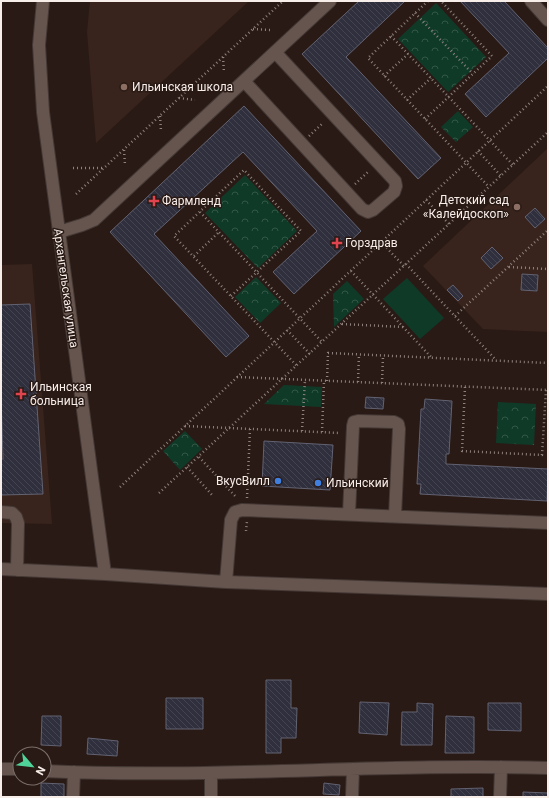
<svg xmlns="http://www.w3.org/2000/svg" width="549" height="798" viewBox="0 0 549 798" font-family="Roboto,sans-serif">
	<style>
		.built { fill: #38241c }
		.forest { fill: url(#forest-crowns) }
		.garden { fill: #0f3a28 }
		.building { fill: url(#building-back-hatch); stroke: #626272 }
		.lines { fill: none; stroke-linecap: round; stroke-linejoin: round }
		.minor-casing { stroke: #443835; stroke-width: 14 }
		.path { stroke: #8f827e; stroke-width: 2.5; stroke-dasharray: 1 3; stroke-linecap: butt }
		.minor { stroke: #66554e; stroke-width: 12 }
		.education-dot { fill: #8d6e63; stroke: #291a15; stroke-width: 1.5 }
		.health-dot { fill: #e0444e; stroke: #291a15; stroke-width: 1.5 }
		.shop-dot { fill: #3f7fe0; stroke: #291a15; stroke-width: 1.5 }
		.labels { text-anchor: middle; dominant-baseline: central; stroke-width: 3; stroke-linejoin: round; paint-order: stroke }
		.poi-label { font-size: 12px; fill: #f7ede9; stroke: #291a15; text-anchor: start }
		.street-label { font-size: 12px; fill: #f7ede9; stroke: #291a15 }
	</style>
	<defs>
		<pattern id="forest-crowns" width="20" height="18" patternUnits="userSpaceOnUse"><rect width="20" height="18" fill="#0f3a28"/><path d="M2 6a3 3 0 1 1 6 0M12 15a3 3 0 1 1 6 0" fill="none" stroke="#335747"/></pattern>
		<pattern id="building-back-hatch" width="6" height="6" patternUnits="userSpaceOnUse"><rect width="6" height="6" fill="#2f2f3d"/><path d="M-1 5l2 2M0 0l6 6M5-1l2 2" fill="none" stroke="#444350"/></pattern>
	</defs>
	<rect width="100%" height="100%" fill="#291a15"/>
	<path class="built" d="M90,1h159l-153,142 -9,-111z
		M548,148v184l-65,-3 -60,-63z
		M32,264l20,260 -51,-1v-258z"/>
	<path class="forest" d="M436,3l50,54 -38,35 -50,-53z
		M458,111l15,16 -17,15 -15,-15z
		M245,175l52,56 -39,37 -53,-55z
		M256,277l25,26 -21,20 -25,-26z
		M347,281l17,18 -30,28 -1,-33z
		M284,385l38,2 -1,20 -57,-3z
		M498,402l38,2 -2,41 -38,-2z
		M185,431l17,18 -22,21 -17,-19z"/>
	<path class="garden" d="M407,278l37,40 -24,21 -37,-40z"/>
	<path class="building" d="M359,1h46l-59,56 95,101 -23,21 -116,-125z
		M460,1h44l44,47v10l-62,59 -21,-23 44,-41z
		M244,106l117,125 -67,63 -21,-22 44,-41 -74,-79 -89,82 95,102 -23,21 -116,-125z
		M535,208l10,11 -10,9 -10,-11z
		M492,247l11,11 -12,11 -10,-11z
		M522,274l16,1 -1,16 -16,-1z
		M453,285l10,11 -5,5 -11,-11z
		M30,304l13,190 -42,1v-36h2l-2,-65v-89z
		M366,397l18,1 -1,11 -18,-1z
		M425,399l27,2 -3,53h-3v10l102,5 -1,32 -127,-7 1,-10h-4l4,-75h3z
		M264,441l69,4 -3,45 -68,-4z
		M266,680h25v28h6l-1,30h-15v15h-15z
		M166,698h37v31h-37z
		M360,702l29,1 -2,32 -28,-2z
		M417,703l16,1 -1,41h-31l1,-33h15z
		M488,703h33v28l-33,-1z
		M42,716h19v30l-20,-1z
		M446,716l28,1v36h-29z
		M88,738l30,3 -1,15 -30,-2z
		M41,783l23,1v13h-23z
		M324,783l16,2 -1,10 -16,-1z
		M483,788v9h-32v-8z
		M523,792l25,1v4h-25z"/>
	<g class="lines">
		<defs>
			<path id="minor" d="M43,1l-4,44 4,67 62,462
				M531,1l17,19
				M244,81l118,128 6,3 5,-2 21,-18 2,-6 -1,-5 -120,-129
				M59,232l23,-7 12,-5 236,-219
				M1,512l11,1 4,4 2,6 -1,47
				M349,514l4,-88 1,-4 4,-1 36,1 4,2 1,5 -4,87
				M1,569l104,5 121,8 322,12
				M226,582l5,-62 4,-8 7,-2 306,13
				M1,769h19
				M44,771c168,8 336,-8 504,-3
				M211,773v24
				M73,797l1,-25
				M352,797l1,-28
				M500,797l1,-30"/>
		</defs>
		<use href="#minor" class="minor-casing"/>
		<path class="path" d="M428,1l-60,57 121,129
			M415,13l58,61
			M253,29l17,1
			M391,36l122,129
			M223,57l1,16
			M384,76l24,-22
			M179,98l16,2
			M407,100l24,-22
			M160,116l1,15
			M425,119l67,-63 -51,-55
			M309,136l14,-13
			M124,150l1,15
			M478,151l23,25
			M73,168h31
			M355,184l14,-13
			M76,194l207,-193
			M426,200l23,24
			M200,212l122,130
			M381,242l23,24
			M194,256l25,-24
			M406,264l90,96
			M509,267l39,2
			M351,271l80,86
			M231,296l70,-65 -57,-61 -70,66 123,130
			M455,316l93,-86
			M342,324l61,3
			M287,330l23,24
			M237,377l311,13
			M327,381l1,-28 220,10
			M358,382l1,-28
			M382,383l1,-27
			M465,387l-3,64 80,4 4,-65
			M185,426l155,7
			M302,431l3,-51
			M322,432l2,-51
			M199,457l37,40
			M187,467l26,29
			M120,487l428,-401
			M159,493l389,-361
			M247,498l3,-69
			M246,531l1,-10"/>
		<use href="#minor" class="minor"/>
	</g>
	<g class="education-dot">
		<circle cx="124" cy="87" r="4"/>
		<circle cx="517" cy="207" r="4"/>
	</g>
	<g class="health-dot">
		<path d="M152 195h4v4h4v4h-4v4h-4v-4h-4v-4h4z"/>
		<path d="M335 237h4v4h4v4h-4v4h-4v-4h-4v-4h4z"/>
		<path d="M19 388h4v4h4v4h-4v4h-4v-4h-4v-4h4z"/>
	</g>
	<g class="shop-dot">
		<circle cx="278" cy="481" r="4"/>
		<circle cx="318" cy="483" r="4"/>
	</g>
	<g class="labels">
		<g class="poi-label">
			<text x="132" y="87">Ильинская школа</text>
			<text x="509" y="200" text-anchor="end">Детский сад<tspan x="509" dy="14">«Калейдоскоп»</tspan></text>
			<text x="162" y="201">Фармленд</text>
			<text x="345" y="243">Горздрав</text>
			<text x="30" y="387">Ильинская<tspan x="30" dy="14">больница</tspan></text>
			<text x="270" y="481" text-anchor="end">ВкусВилл</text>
			<text x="326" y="483">Ильинский</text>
		</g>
		<g class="street-label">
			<text transform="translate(66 288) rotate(82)">Архангельская улица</text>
		</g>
	</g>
	<rect width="549" height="798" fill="none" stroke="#f7ede9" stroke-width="4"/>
	<g transform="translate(32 766) rotate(118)"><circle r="19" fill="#291a15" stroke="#7b6e6a"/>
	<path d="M0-3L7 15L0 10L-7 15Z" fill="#4fd399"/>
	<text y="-6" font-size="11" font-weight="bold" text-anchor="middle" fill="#f7ede9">N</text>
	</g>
</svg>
